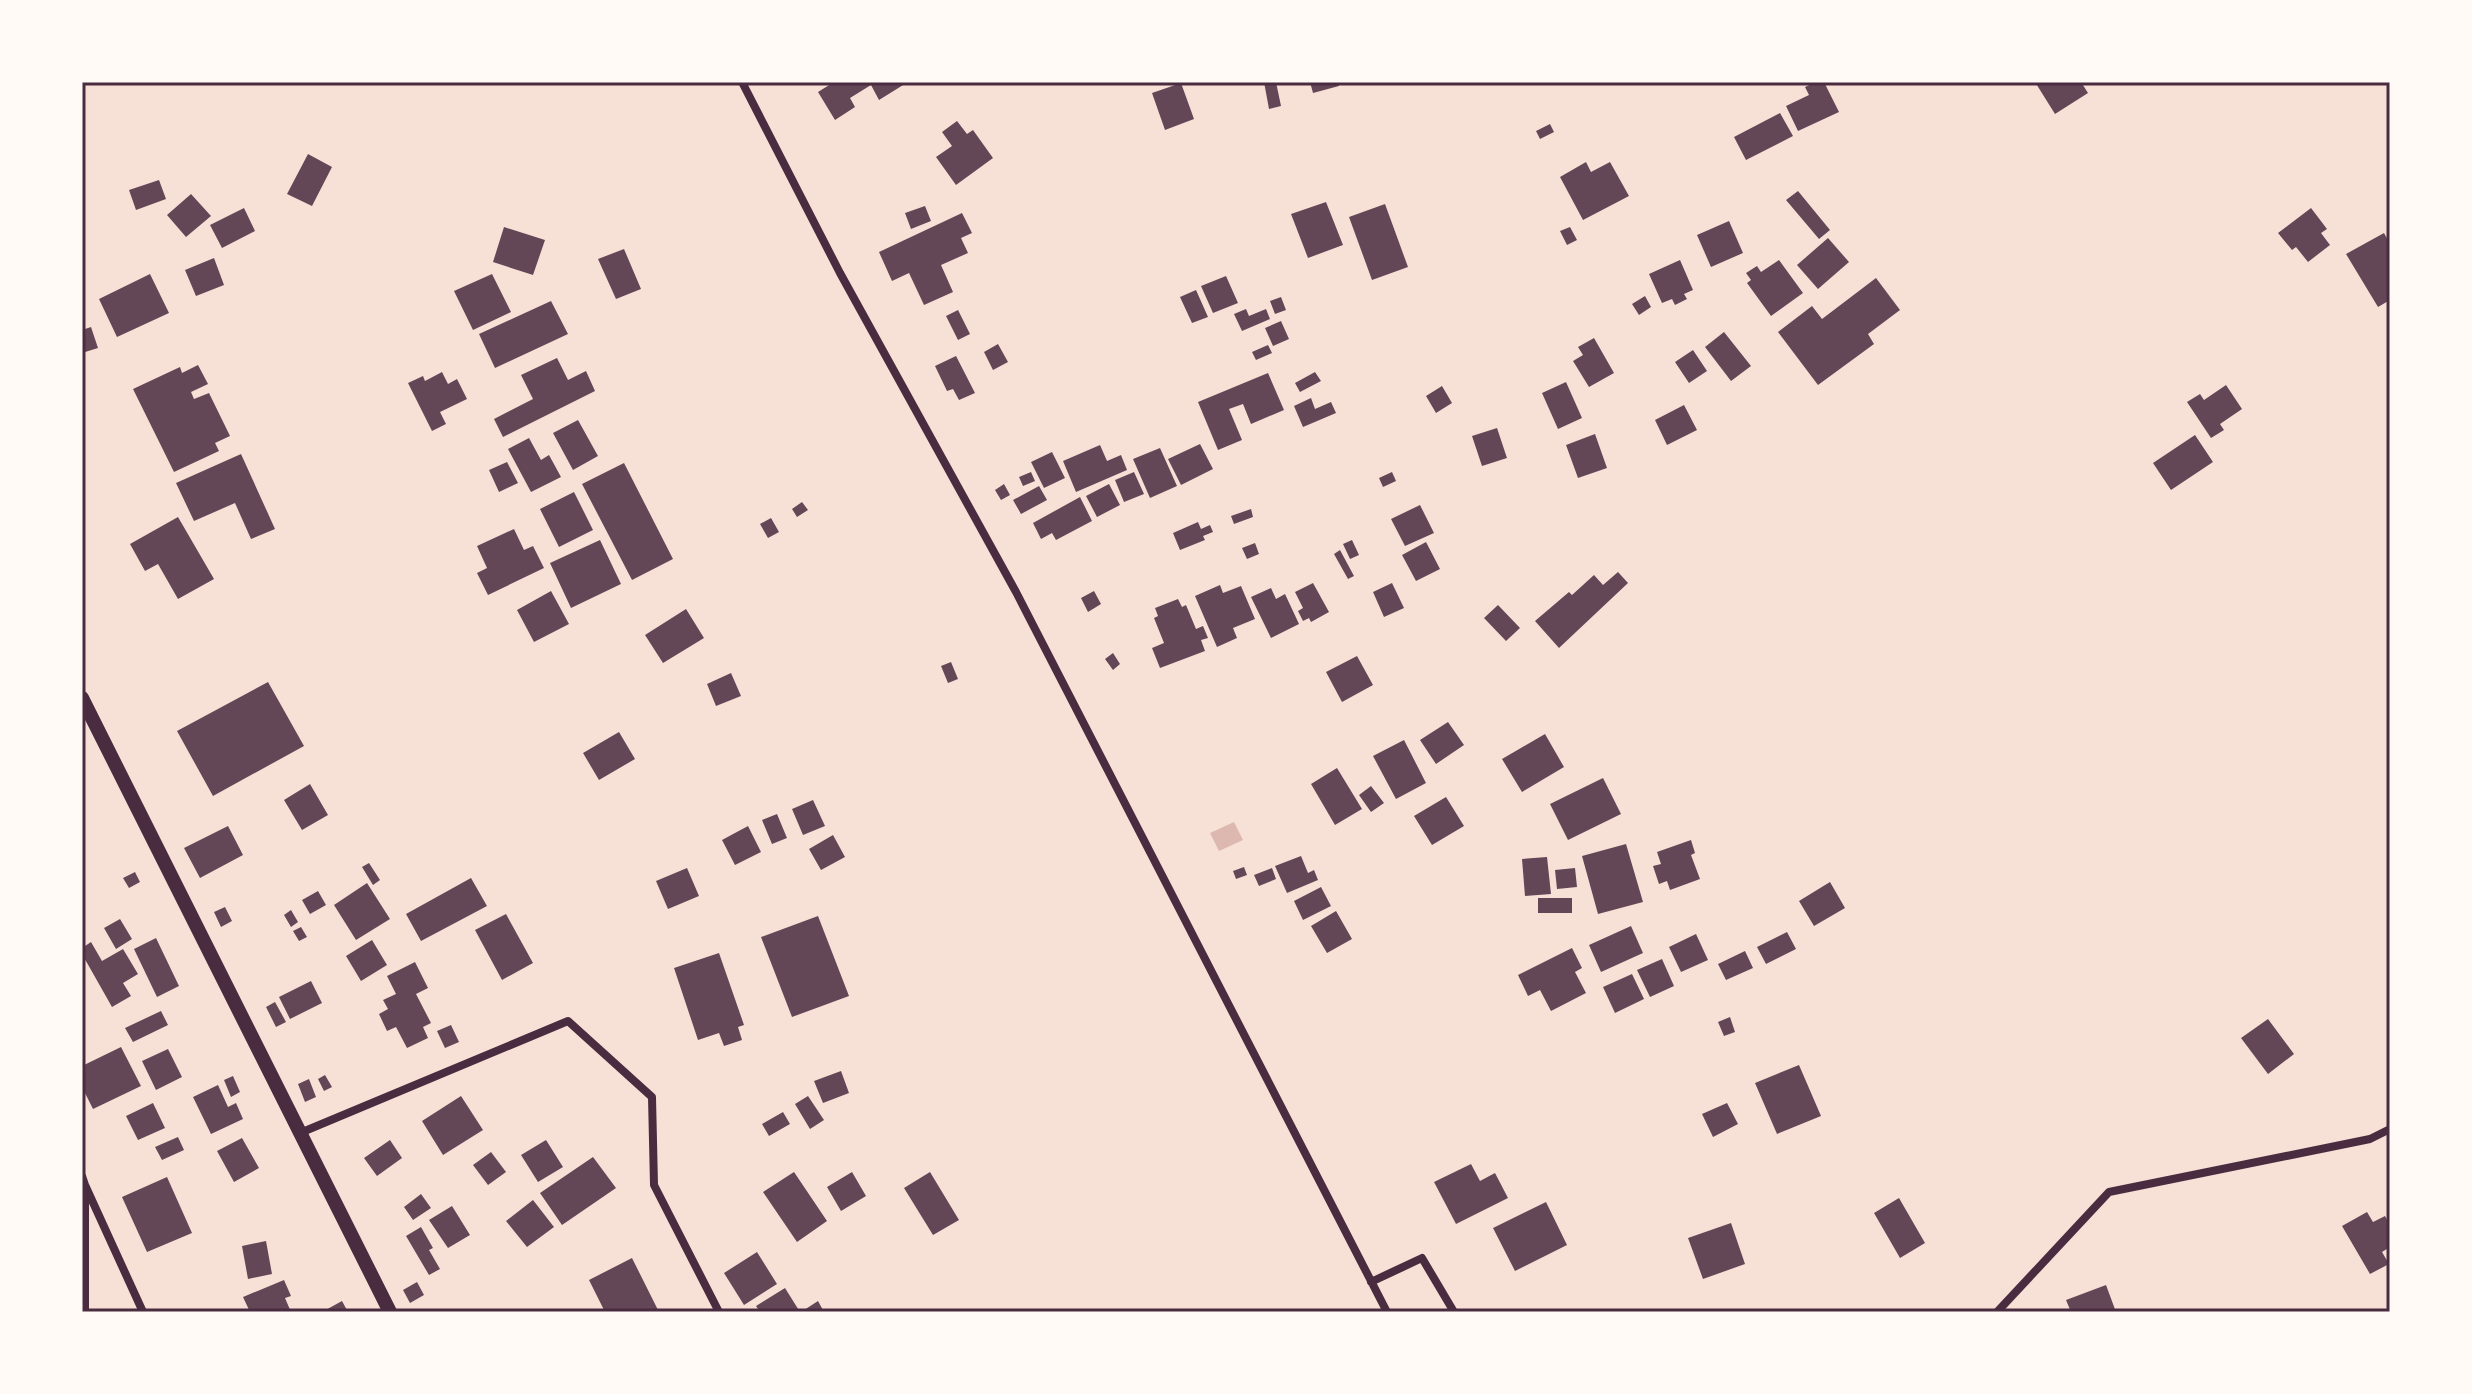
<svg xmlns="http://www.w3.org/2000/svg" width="2472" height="1394" viewBox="0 0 2472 1394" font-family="'IBM Plex Serif',serif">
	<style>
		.water { fill: #dcb8b0 }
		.building { fill: #644757 }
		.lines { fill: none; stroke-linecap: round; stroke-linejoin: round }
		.minor { stroke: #4a2c40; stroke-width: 8 }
		.tertiary { stroke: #4a2c40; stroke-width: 14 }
		.neatline { fill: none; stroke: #4a2c40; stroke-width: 3 }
	</style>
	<rect width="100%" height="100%" fill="#f7e1d7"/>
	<path class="water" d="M1234,822l9,18 -24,11 -9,-18z"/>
	<path class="building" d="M834,82h74l-29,18 -8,-15 -21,13 5,9 -20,13 -17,-28z
		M1264,82h12l5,24 -12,3z
		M1310,82h28l1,4 -26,7z
		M1816,82h8l15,30 -41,19 -12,-25 23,-11 -4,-8z
		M2035,82h46l7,11 -33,21z
		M1181,83l13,36 -29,11 -13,-37z
		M1780,113l13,23 -47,24 -12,-23z
		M957,121l10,13 6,-4 20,28 -37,27 -20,-28 16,-11 -10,-14z
		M1550,124l4,8 -14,7 -4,-8z
		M308,154l24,13 -20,39 -25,-12z
		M1586,162l5,10 19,-10 19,34 -46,24 -23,-43z
		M159,180l7,19 -30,11 -7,-20z
		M1798,191l32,39 -11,9 -33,-39z
		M191,194l20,22 -25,21 -19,-22z
		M1326,202l17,43 -35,13 -17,-44z
		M1385,204l23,63 -36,13 -23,-63z
		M925,206l6,15 -20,8 -6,-16z
		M244,208l11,23 -33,17 -12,-23z
		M2311,208l16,21 -6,4 9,12 -22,17 -12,-15 -4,3 -14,-17z
		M962,213l10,20 -11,5 7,15 -27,12 12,27 -29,13 -15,-32 -17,8 -13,-29z
		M1729,221l14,32 -32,14 -14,-32z
		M504,227l41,13 -12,35 -40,-13z
		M1570,227l7,13 -10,5 -7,-14z
		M2384,233l6,11v56l-12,7 -32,-53z
		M1828,238l21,24 -31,27 -21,-24z
		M624,249l17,40 -25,10 -18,-40z
		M214,258l10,27 -28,11 -11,-26z
		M1680,260l13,30 -9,4 3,5 -12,6 -3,-6 -10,4 -13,-29z
		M1779,260l24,33 -32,23 -24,-33 4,-3 -5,-7 11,-7 4,6z
		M150,274l19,39 -52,24 -18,-38z
		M492,274l19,38 -38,18 -19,-39z
		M1226,276l12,27 -25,10 -12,-27z
		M1876,278l24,32 -32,24 6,10 -56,41 -40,-53 34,-26 10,13z
		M1196,290l12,27 -16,6 -12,-26z
		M1645,296l6,11 -12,8 -7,-11z
		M1281,297l5,13 -11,4 -5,-13z
		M551,301l17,33 -73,34 -16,-34z
		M1246,309l3,7 17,-7 4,10 -28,12 -8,-17z
		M958,310l12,24 -12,6 -12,-24z
		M1281,321l8,18 -16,7 -8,-18z
		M91,327l7,21 -16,5v-23z
		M1724,332l27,34 -20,15 -26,-34z
		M1594,338l20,35 -25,14 -16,-26 10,-6 -5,-8z
		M998,344l10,18 -15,8 -9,-18z
		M1268,345l4,8 -16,7 -4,-8z
		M1693,350l14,21 -18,12 -14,-21z
		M956,356l19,37 -16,7 -6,-11 -6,2 -12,-25z
		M557,358l11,22 18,-9 9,20 -92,46 -9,-18 39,-20 -12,-24z
		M198,365l10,19 -17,8 3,7 15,-6 21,43 -15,7 4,8 -45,21 -41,-83 47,-22 2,6z
		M442,372l6,12 9,-5 10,20 -27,13 6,12 -14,7 -24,-48 15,-7 2,5z
		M1315,372l6,9 -21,11 -5,-9z
		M1268,373l16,37 -33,14 -8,-20 -14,5 13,31 -24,10 -20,-48z
		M1566,382l16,36 -24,11 -16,-36z
		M2226,385l16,24 -22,15 4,6 -13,8 -24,-36 13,-8 4,6z
		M1442,386l10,17 -16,10 -10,-17z
		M1311,398l4,11 16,-7 5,11 -33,14 -9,-21z
		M1684,405l13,25 -30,15 -12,-25z
		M578,420l20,36 -25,14 -20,-37z
		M1497,428l10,30 -25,8 -10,-30z
		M1595,434l12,34 -29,10 -12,-33z
		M2195,435l18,27 -42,28 -18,-27z
		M529,438l12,22 8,-5 12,22 -30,15 -23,-43z
		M1200,444l13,25 -32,16 -13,-26z
		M1100,445l7,16 14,-6 6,15 -51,22 -13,-31z
		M1160,448l17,38 -27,12 -17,-39z
		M1052,452l13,26 -21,10 -13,-26z
		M241,454l34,75 -24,10 -16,-36 -41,18 -18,-38z
		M507,462l11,21 -19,9 -10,-22z
		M624,463l49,96 -41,21 -50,-96z
		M1031,472l4,9 -12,5 -4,-9z
		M1134,472l10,22 -20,8 -9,-22z
		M1392,472l4,9 -13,6 -4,-9z
		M1004,484l6,11 -9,5 -6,-10z
		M1109,484l11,21 -23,12 -11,-21z
		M1039,486l8,14 -26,14 -8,-14z
		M574,492l19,38 -34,17 -19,-38z
		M1080,497l12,24 -36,19 -4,-7 -11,6 -8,-16z
		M802,502l6,8 -11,7 -5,-8z
		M1420,505l14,28 -29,13 -14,-27z
		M1251,509l2,8 -19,7 -3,-8z
		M178,517l36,62 -36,20 -20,-35 -13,7 -15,-27z
		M771,518l8,14 -11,6 -8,-14z
		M1198,522l3,7 9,-4 3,7 -10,4 2,4 -25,10 -7,-17z
		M514,529l10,21 9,-4 11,22 -56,27 -11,-22 10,-5 -10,-22z
		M600,540l21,44 -50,24 -21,-45z
		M1352,540l7,15 -9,4 -7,-15z
		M1426,542l14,27 -24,12 -14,-26z
		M1255,543l4,11 -12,5 -5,-11z
		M1340,550l14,26 -6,3 -14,-25z
		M1618,572l10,11 -69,65 -24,-27 34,-29 3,3 22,-20 9,10z
		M1313,583l16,29 -18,10 -2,-4 -6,3 -5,-10 5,-3 -8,-16z
		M1392,583l12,25 -20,9 -11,-25z
		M1220,585l3,8 18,-7 14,33 -22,9 4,10 -20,9 -22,-51z
		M1271,588l5,11 9,-5 14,30 -28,14 -20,-41z
		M551,591l18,33 -35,18 -17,-32z
		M1094,591l7,13 -13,8 -7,-14z
		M1178,599l4,8 4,-2 10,24 7,-3 5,12 -7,2 4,11 -45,17 -8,-20 12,-5 -10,-25 4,-2 -3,-8z
		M1498,605l22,23 -14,13 -22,-23z
		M686,609l18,29 -41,25 -18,-28z
		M1113,653l7,11 -7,6 -8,-11z
		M1357,656l16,29 -31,17 -16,-30z
		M951,662l7,17 -10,4 -7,-17z
		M731,673l10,23 -25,10 -9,-22z
		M268,682l36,64 -91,50 -36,-65z
		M1448,722l16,23 -28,19 -16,-24z
		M619,732l16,27 -36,21 -16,-27z
		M1545,734l19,33 -42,25 -20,-33z
		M1404,740l22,43 -30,16 -23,-43z
		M1337,768l25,41 -27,16 -24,-41z
		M1603,778l18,36 -53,26 -18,-36z
		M310,784l18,31 -26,15 -18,-30z
		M1371,786l13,17 -13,9 -12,-17z
		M1446,797l18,29 -32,19 -18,-29z
		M813,800l12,26 -22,9 -11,-26z
		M777,814l10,24 -15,6 -10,-24z
		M228,826l15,29 -43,23 -16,-30z
		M748,826l13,26 -26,13 -13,-25z
		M833,835l12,22 -24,13 -12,-21z
		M1691,840l4,13 -4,2 9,24 -30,11 -3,-9 -8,3 -6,-18 8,-2 -4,-12z
		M1626,844l17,58 -45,12 -16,-58z
		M1301,856l7,17 6,-3 4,10 -31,13 -12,-27z
		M1547,857l4,37 -26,2 -3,-37z
		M369,863l11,17 -7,5 -11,-18z
		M1244,867l3,8 -11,4 -3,-8z
		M687,868l12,28 -31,13 -12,-28z
		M1272,868l4,11 -17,7 -5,-11z
		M1575,868l2,19 -20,2 -2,-19z
		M135,872l5,10 -11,6 -6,-10z
		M471,878l16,28 -66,35 -15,-27z
		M1830,882l15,26 -31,18 -15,-25z
		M367,883l23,36 -34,21 -22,-35z
		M1321,887l10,19 -28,14 -9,-19z
		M318,891l8,14 -16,9 -8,-14z
		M1538,898h34v15h-34z
		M225,907l7,14 -11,6 -7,-15z
		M291,910l7,12 -7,5 -7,-12z
		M1336,911l16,28 -25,14 -16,-27z
		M506,914l27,49 -31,17 -27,-50z
		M818,916l31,80 -57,21 -31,-80z
		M120,919l12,20 -16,10 -12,-21z
		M1631,926l12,27 -42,19 -12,-27z
		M301,927l6,10 -8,4 -6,-10z
		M1787,932l9,17 -30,15 -9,-17z
		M1696,934l12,26 -27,12 -12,-25z
		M156,938l23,48 -22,11 -23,-48z
		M372,940l15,25 -26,16 -15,-25z
		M91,942l11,19 21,-12 15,25 -15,9 8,13 -19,11 -30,-53v-6z
		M1572,948l10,20 -7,4 11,21 -35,18 -11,-21 -12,6 -10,-21z
		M1745,951l8,17 -27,12 -8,-16z
		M719,953l25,72 -6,2 4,13 -18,6 -5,-13 -21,7 -24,-72z
		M1662,959l12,27 -24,11 -13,-27z
		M415,962l13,26 -12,6 15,29 -8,4 5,11 -21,10 -11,-21 -9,4 -8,-17 9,-5 -5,-9 13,-6 -9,-18z
		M1632,974l12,25 -29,14 -12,-26z
		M311,981l11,22 -32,16 -11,-22z
		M275,1002l11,20 -10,5 -10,-20z
		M161,1011l7,14 -35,17 -8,-14z
		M1730,1017l5,15 -11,4 -6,-14z
		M2268,1019l26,35 -26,20 -27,-36z
		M451,1025l8,17 -14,6 -8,-17z
		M121,1047l20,39 -48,23 -11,-22v-21z
		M168,1049l14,28 -26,13 -14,-29z
		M1799,1065l22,51 -44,18 -22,-51z
		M841,1071l8,22 -26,10 -9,-22z
		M325,1075l7,12 -8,4 -6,-12z
		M233,1076l7,16 -9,5 -7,-17z
		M309,1079l7,18 -11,5 -7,-18z
		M218,1085l10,22 8,-4 7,16 -32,15 -18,-37z
		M461,1096l22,34 -40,25 -21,-34z
		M808,1096l16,24 -14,9 -15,-25z
		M153,1103l12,25 -27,12 -12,-24z
		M1727,1103l11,21 -25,13 -11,-23z
		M783,1112l7,12 -21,12 -7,-12z
		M178,1137l6,13 -22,10 -7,-13z
		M242,1138l17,30 -25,14 -17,-31z
		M390,1140l12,18 -25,18 -13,-18z
		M546,1140l17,27 -25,15 -17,-27z
		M491,1152l15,20 -18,13 -15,-20z
		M593,1157l23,31 -54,37 -22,-32z
		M1471,1164l9,17 15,-8 13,25 -52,26 -22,-42z
		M794,1172l33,49 -30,21 -34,-50z
		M852,1172l14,24 -25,15 -14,-24z
		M930,1172l29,48 -26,15 -29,-47z
		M167,1177l25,56 -45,19 -25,-55z
		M421,1194l10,14 -18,12 -9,-13z
		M1899,1198l26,45 -25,15 -26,-45z
		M533,1200l21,27 -27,20 -21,-26z
		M1546,1202l21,43 -52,26 -22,-43z
		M452,1206l18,29 -22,13 -19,-28z
		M2367,1212l6,10 12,-6 5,9v22l-8,5 7,12 -19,10 -28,-48z
		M1731,1223l14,41 -42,15 -15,-41z
		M421,1227l12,21 -4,2 11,19 -11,6 -23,-39z
		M266,1241l6,33 -24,5 -6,-33z
		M757,1252l20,32 -33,21 -20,-32z
		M632,1258l27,54h-54l-16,-32z
		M284,1280l7,16 -6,2 6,14h-41l-7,-15z
		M417,1282l7,13 -14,8 -7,-13z
		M2106,1285l10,27h-45l-5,-12z
		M785,1288l15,24h-40l-4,-6z
		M342,1301l6,11h-26z
		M818,1301l6,11h-23z"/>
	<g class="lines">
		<path class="minor" d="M742,82l98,191 176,319 371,720
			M300,1133l268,-112 84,76 2,88 65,127
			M82,1176l3,9v127
			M85,1185l58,127
			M1371,1282l51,-24 32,54
			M1997,1312l112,-120 261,-53 20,-10"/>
		<path class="tertiary" d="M82,698l308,614"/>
	</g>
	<rect width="2472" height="1394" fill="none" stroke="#fffaf5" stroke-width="168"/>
	<rect x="84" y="84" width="2304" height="1226" class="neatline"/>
</svg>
